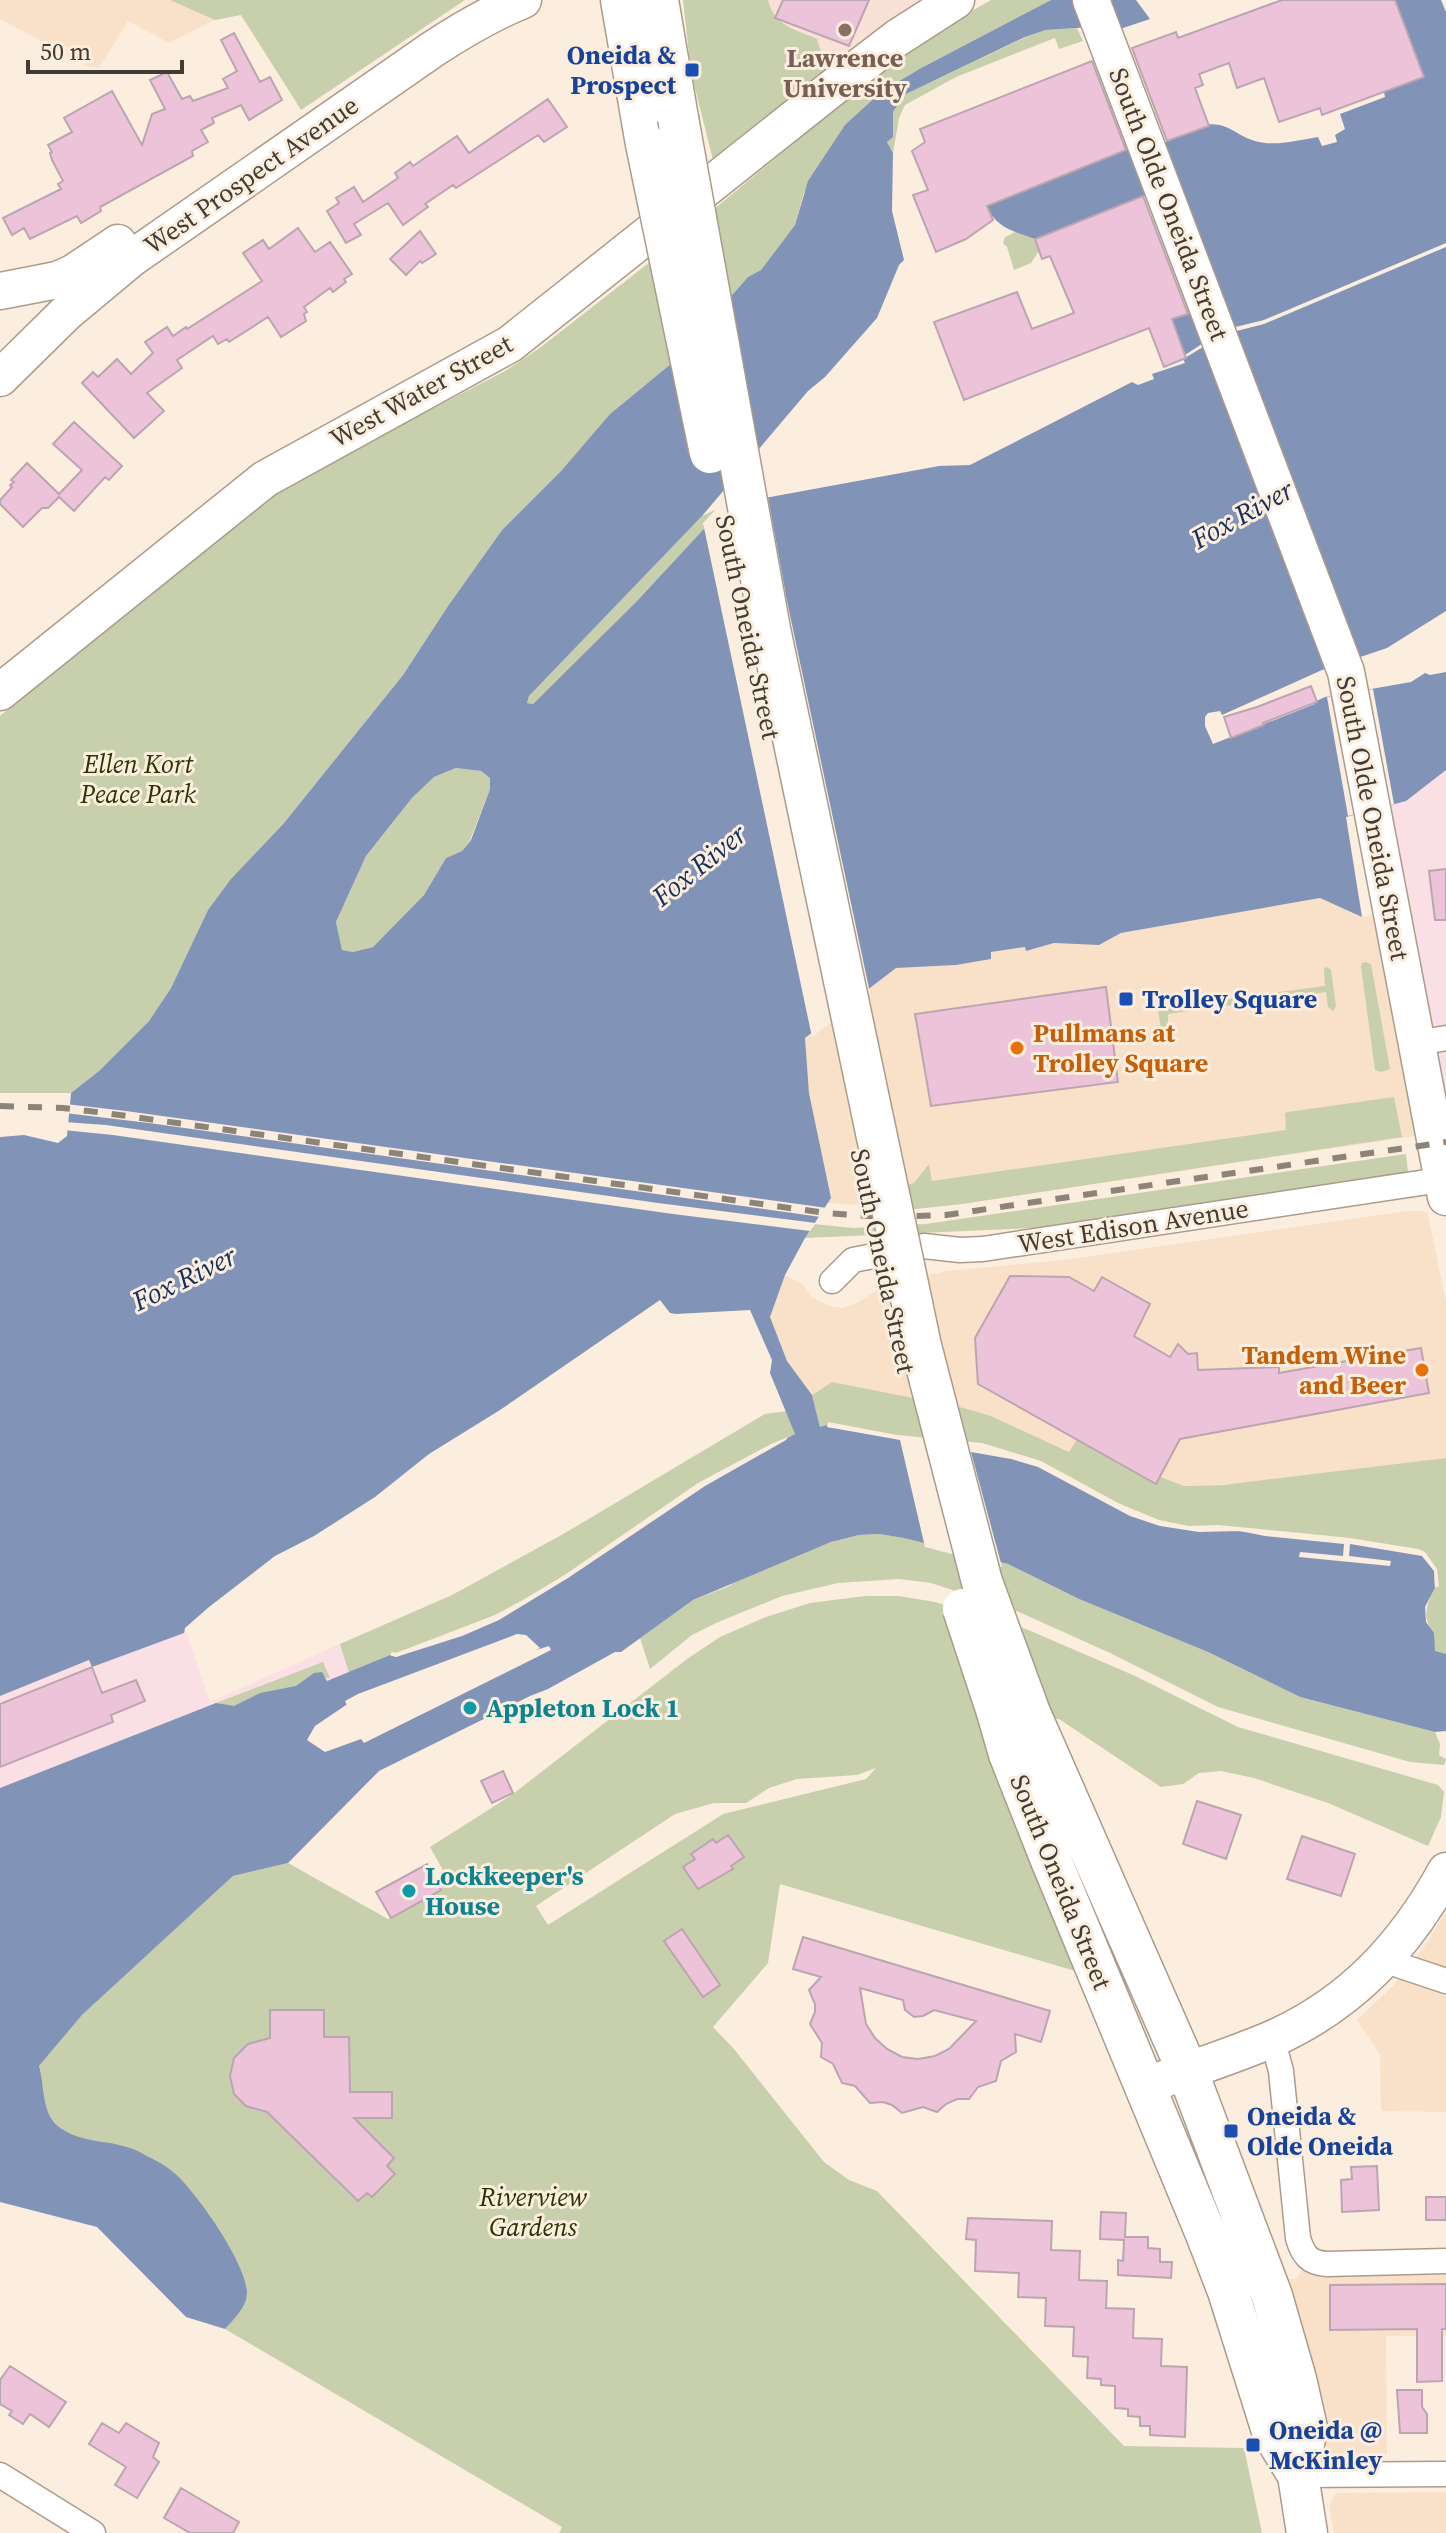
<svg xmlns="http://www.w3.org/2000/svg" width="1446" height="2533" viewBox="0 0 1446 2533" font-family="'Source Serif 4',serif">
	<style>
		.built { fill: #f9e1c9 }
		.industrial { fill: #fadfe4 }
		.education { fill: #f9e1d7 }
		.green { fill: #c7cfac; fill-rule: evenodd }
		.water { fill: #8194b7; fill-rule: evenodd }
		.pier { fill: #fceedf }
		.building { fill: #ecc3d9; stroke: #bca5b1; stroke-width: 2; fill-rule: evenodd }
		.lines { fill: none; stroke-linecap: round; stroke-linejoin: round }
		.street-casing { stroke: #ac9b8a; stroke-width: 27 }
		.secondary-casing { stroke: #ac9b8a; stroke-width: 39 }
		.primary-casing { stroke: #ac9b8a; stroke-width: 43 }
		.street { stroke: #fff; stroke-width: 24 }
		.secondary { stroke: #fff; stroke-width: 36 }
		.primary { stroke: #fff; stroke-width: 40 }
		.rail { stroke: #8d8479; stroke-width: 6; stroke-dasharray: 14 14; stroke-linecap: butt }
		.primary-bridge-casing { stroke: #ac9b8a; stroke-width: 43; stroke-linecap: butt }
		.primary-bridge { stroke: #fff; stroke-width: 40 }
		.education-dot { fill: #8d6e63; stroke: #fceedf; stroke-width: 3 }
		.transit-dot { fill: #1a4fb4; stroke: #fceedf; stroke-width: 3 }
		.food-dot { fill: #e8710a; stroke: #fceedf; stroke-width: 3 }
		.culture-dot { fill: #0f9aa8; stroke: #fceedf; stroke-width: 3 }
		.labels { text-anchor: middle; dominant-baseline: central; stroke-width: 6; stroke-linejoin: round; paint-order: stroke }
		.transit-label { font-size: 26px; font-weight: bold; fill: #164399; stroke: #fceedf; text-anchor: start }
		.education-label { font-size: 26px; font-weight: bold; fill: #785e54; stroke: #fceedf }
		.street-label { font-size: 26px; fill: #423c34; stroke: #fceedf }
		.park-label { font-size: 26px; font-style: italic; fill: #2d3403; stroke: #fceedf }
		.food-label { font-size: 26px; font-weight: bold; fill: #c56008; stroke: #fceedf; text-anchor: start }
		.culture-label { font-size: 26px; font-weight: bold; fill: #0d838f; stroke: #fceedf; text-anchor: start }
		.water-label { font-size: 28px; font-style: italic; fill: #172f5c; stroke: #fceedf }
	</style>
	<rect width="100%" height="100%" fill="#fceedf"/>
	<path class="built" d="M0,0h240l1,14 -26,6 -46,23 -41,-22 -29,47 -9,-1 -90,-48z
		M1320,898l42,19 14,-3 40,222 -454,68 -47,5 -87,-6 3,-5 -22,-105 -4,-55 91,-70 60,-3 35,-6v-7l35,-5 1,4 27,-8 45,2 22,-12z
		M1407,1211h17l4,3 18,88v156l-194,25 -68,3 -24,-8 -4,6 -79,-44 -7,12 -79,-36 -27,-8 -132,-26 -20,13 -25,-34 -17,-44 15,-42 19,10 7,12 19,9 12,2 16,-6 30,-18 58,-13 117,-11z
		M1446,1912v200l-65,-1 -1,-56 -23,-35 37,-35 28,-35z
		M1303,2268l143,1v67h-60l1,119 -54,1 -14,-13 -43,-164h21z
		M1446,2492v41h-112l-5,-28 7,-12z"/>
	<path class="industrial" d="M1443,770h3v334l-60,-298 20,-5z
		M185,1628l25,74 130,-58 9,29 -22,8 -5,-9 -106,31 -216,85v-92l90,-36 2,7z"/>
	<path class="education" d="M768,0h166l-101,72 -11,-17 -5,-16 -40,-18 -6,-8z"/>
	<path class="green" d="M170,0h295l-164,110 -60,-95 -26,5z
		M683,0h85c7,27 26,28 49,39l5,16 11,17 -118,96 -24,-96z
		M991,0h60l-128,67 -119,125 -9,33 -34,45 -13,7 -76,86 -62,51 -49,57 -59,59 -54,76 -45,69 -119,148 -54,57 -22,30 -37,78 -22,33 -50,50 -28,22h-71v-377l285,-231 220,-114 36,-24 109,-85 264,-218z
		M1077,28l6,13 -24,8 -4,-11 -99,39 -51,28 -6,13 -6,35 -6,-11 6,-5v-25l11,-17 122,-58 20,-7z
		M1015,232l20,7 4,12 -8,12 -17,7 -7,-23 -4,-4 2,-6z
		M726,505l-89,96 -104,103 -6,-1 2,-7 173,-180z
		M456,768l25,3 9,7v11l-20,51 -8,11 -16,7 -22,37 -51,52 -20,5 -11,-2 -6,-28 30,-66 46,-58 22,-21z
		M1366,962l5,2 19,105 -9,3 -6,-2 -14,-103 1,-4z
		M1327,967l4,3 5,36 -3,5 -5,-4 -2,-15 -158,22v19l-6,1 -1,-4 -5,-35 3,-5 6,4 2,13 158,-21 -1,-18z
		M1394,1097l8,40 -440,67 -47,5 -26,-1 4,-19 21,-6 15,-19 3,17 354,-51 -1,-17 3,-1z
		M1406,1154l2,18 -3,3 -350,52 -250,11 9,-14 39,4 73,-4z
		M832,1382l132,26 27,8 78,36 8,-13 79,44 4,-6 24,9 39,-1 223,-27v196l-11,-2c-3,-34 -18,-29 0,-64l-246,-58 -369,-103 -8,-32z
		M787,1411l8,23 -227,144 -71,41 -107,36 -41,18 -9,-29 112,-49 113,-62 200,-119z
		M879,1534l26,4 103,26 71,35 129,53 92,45 135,35 5,12 -1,11 7,4 -2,6 -34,-3 -192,-55 -108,-54 -91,-41 -88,-29 -32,-4 -61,4 -56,13 -66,27 -24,12 -42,34 -10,-31 53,-38 34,-13 24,-13 80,-32 28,-7z
		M865,1596h34l36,6 91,27 107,46 105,52 200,58 6,7 -3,25 -13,29 -100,-43 -74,-25 -33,-7 -22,2 -16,11 -22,3 -102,-68 -78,-2 101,256 -302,-89 -12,79 -55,64 21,22 90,113 25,18 28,11 247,255 120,2 18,85h-703l3,-6 -337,-198c9,-10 22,-22 22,-36 1,-28 -53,-105 -75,-122 -9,-8 -22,-13 -32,-19 -26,-13 -65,-5 -85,-29 -14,-16 -10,-37 -16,-57l43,-51 151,-139 55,-13 100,56 62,-36 -20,-36 83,-53 174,-135 33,-22 46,-20 44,-14zM876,1768l-10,11 -143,35 -175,111 -12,-19 139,-92 39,-11h32l23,-15 28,-9 60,-4z
		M323,1662l7,16 -16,-1 -9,9 -68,22 -21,-5z"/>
	<path class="water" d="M1051,0h85l14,19 -30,10 -29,-2 -45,3 -21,7 -121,58 -11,17v25l-6,5 6,11 -1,58 12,49 -5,5 -22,53 -52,59 -17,14 -106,125 -173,180 -2,7 6,1 104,-103 89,-96 213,-39 31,-1 162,-83 6,3 16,-6 -2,-5 33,-11 -2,-4 42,-25 39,-10 182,-77v364l-59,37 -65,22 -100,45 -2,-4 -12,2 -3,4v9l8,18 102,-40 -1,-2 11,-5 86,-15 14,-9 5,2 16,-3v98l-40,31 -60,16 16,100 -42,-19 -199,35 -22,12 -45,-2 -28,8 -1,-4 -34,5v7l-35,6 -60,3 -91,70 4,55 22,105 -26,40 -20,37 -15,42 17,44 25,34 8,32 7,-2 1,2 147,18 64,20 119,59 195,18 69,11 12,18 1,17 -10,19 1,15 8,11 1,18 11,3v77l-11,1 -135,-35 -92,-45 -129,-53 -71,-35 -104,-26 -25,-4 -20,1 -28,7 -138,58 -72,52h-6l-67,37 -18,7 -151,75 -91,92 -55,13 -151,139 -43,51c6,20 2,47 20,61 24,18 56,12 81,25 10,6 23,11 32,19 22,17 76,94 75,122 0,14 -13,26 -22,36l-39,-12 -89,-90 -97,-25v-414l216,-85 18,3 26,-13 36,-7 18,-13 8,-1 5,9 63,-26 6,2 129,-53 175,-118 95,-52 -25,-61 2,-13 -22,-50 -74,4 -6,-1 -10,-13 -160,110 -71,44 -54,43 -61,39 -39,20 -66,51 -24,21 -1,5 -92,34 -3,-7 -89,36v-559l24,-2 34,8 9,-7 4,-43 28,-22 50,-50 22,-33 37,-78 22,-30 54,-57 119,-148 45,-69 54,-76 59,-59 49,-57 62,-51 76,-86 13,-7 34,-45 13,-44 37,-56 36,-33 42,-25zM456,768l25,3 9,7v11l-19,51 -9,11 -16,7 -22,37 -51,52 -20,5 -11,-2 -6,-28 30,-66 46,-58 22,-21zM519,1636l9,2 8,12 13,-4 2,4 -187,93 -3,-4 -36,13 -18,-12 8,-14 37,-25z
		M1395,0h46l5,12v231l-182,77 -41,10 -38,25 -13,-36 17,-6 -44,-117 -110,43c-22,-8 -39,-11 -48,-33l139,-56 37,-7 42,-16 3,-3c23,0 27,11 47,17 19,6 43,-1 63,-4l4,9 15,-4 -2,-7 10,-6 -5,-15 45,-17 -1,-5 40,-16z"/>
	<path class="pier" d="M767,492l20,109 83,392 -58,44 -109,-514 21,-22z
		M1373,689l21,115 -46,12 -21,-119z
		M66,1104l60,7 701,97 -6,9 -672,-94 -84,-10z
		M64,1122l42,3 552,78 158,20 -6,8 -137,-17 -560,-79 -50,-5z
		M828,1422l69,13 85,8 59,18 77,42 41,17 30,6 29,-1 132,13 68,11 7,3 12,17 2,17 -4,2 -1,-17 -12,-15 -72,-12 -1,12 42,5 -1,5 -91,-9 1,-5 43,4 1,-12 -79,-8 -25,-5 -41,1 -39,-6 -30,-10 -92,-49 -27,-8 -40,-7 31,115 -77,-20 -25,-107 -73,-13z
		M788,1437l-2,3 -81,46 -137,92 -69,42 -37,16 -66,21 -6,-2 2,-3 4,1 99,-38 28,-15 43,-26 132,-91 73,-39z
		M517,1634l9,1 14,13 -8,4 -6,-11 -7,-1 -15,3 -87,35 -69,30 -3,-7 13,-7z"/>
	<path class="building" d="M783,0h86l-20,46 -74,-28z
		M1282,0h113l29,77 -102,38 -2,-7 -41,14 -15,-44 -27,10 -8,-25 -30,11 4,11 -8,3 14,38 -42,15 -35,-93 44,-16 2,6z
		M234,33l26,49 10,-5 12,23 -33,20 -8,-15 -29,13 2,5 -13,7 7,12 -16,9 1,5 -93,51 1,4 -20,12 -4,-7 -47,23 -6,-11 -12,7 -9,-17 58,-29 -3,-5 5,-3 -11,-21 -2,-7 2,-1 -4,-7 24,-13 -8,-14 48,-27 30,54 10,-31 13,-5 -15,-29 17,-8 15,27 8,-3 3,5 35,-13 -5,-9 14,-8 -16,-31z
		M1092,61l34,89 -139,56 6,14 -27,19 -30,13 -23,-57 15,-5 -16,-39 13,-9 -5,-13z
		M548,99l19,28 -23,15 -6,-7 -82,53 -3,-3 -28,19 3,3 -25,18 -15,-22 -34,21 7,11 -15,8 -19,-32 12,-8 -3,-5 18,-11 9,15 35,-24 -3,-5 15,-11 3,4 44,-30 12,17z
		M1143,196l45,118 -16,5 14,39 -22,9 -15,-39 -185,72 -30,-78 83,-30 15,37 42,-16 -24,-57 -8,3 -7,-20z
		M298,228l17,24 15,-10 22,32 -8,5 2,3 -13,10 -3,-4 -26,19 3,5 -3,2 2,7 -25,16 -13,-20 -39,25 -2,-3 -9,5 -5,-8 -36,24 5,8 -35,25 17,18 -30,27 -52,-55 11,-11 5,5 19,-18 14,15 22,-21 -8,-11 22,-15 6,9 13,-9 1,2 75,-48 -19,-28 20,-13 6,9z
		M420,231l16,23 -14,9 -2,-2 -14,14 -16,-16z
		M74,422l48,44 -13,14 -4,-3 -31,34 -15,-14 -11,11h-6l-19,19 -23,-23v-4l12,-13 -2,-2 4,-3 -3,-2 16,-17 32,31 23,-24 -29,-26z
		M1311,686l6,16 -54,21 1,2 -33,13 -7,-21 33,-10z
		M1446,869v51h-11l-6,-49z
		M1106,987l12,95 -187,24 -16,-92z
		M1010,1276l59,1 25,14 8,-14 48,27 -16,32 36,21 8,-13 10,10 9,-1 1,17 81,-3v6l142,-25 8,45 -249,46 -24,45 -178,-100 -3,-46z
		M92,1667l10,26 34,-13 9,21 -34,14 2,7 -113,45v-63z
		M503,1771l10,22 -21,10 -11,-22z
		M1197,1801l44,14 -15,44 -43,-15z
		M728,1835l16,22 -13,9 2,3 -35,20 -15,-22 12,-8 -4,-5 22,-15 3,4z
		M1302,1836l53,18 -14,42 -54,-17z
		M427,1864l14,26 -50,28 -15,-26z
		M682,1929l38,56 -17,12 -39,-56z
		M803,1937l247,74 -9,31 -26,-8 1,18 -15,9 -5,20 -18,6 -9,12h-12l-11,5 -9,8 -14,-5 -21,6 -10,-8 -9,-3 -13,1 -15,-17 -13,-3 -9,-19 -12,-7 1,-14 -12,-19 5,-12v-8l-6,-14 12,-13 -28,-8zM860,1988l43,12 2,10 9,7 9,-1 11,-6 42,11 -27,28 -14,7 -17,3 -16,-2 -15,-8 -12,-11 -9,-14z
		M270,2010h54v27h25l1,55h42v26h-38l40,40 -7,8 8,8 -23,23 -5,-4 -9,8 -91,-89 -21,-6 -12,-12 -4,-18 4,-18 14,-14 22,-6z
		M1377,2166l2,44 -37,2 -1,-32 11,-1 -1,-12z
		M1426,2197h20v23h-20z
		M1101,2212l25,1 -1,24h23v11l12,1v13h12l-1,16 -53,-3v-15l5,1 1,-21 -24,-1z
		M968,2218l84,3 -1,29 29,1 -1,29 28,1 -1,27 28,1 -1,29 29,1 -1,27 26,1 -2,70 -35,-2v-9h-10v-9l-12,-1v-7l-13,-1v-22l-14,-1v-6l-14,-1 1,-21 -15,-1 1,-29 -29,-1 1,-28 -28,-1 1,-24 -44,-2 1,-31 -10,-1z
		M1446,2284v45h-4v52l-25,1v-53l-87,1v-45z
		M10,2366l56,36 -17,25 -19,-13 -7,10 -14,-9 3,-4 -12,-7v-24z
		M1397,2390h25v17l5,7v19h-27z
		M102,2423l17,10 7,-10 33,20 -6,14 6,5 -22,36 -22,-13 11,-18 -37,-23z
		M181,2488l58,34 -6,11h-43l-26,-15z"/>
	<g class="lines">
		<defs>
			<path id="street" d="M1416,1043l30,-5
				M832,1281l21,-21 71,-14 36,4 23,-1 463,-70
				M1383,1960l63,21
				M1272,2038l9,33 17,167c5,17 11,25 29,26l119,-3
				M0,2475l93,58
				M1298,2475l148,-1"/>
			<path id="secondary" d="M1091,0l255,672 100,525
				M0,291l57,-11 16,-7 45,-30
				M0,378l66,-65 66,-55 301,-209c29,-19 58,-36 90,-49
				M0,692l265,-213 245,-135 340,-270 47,-36 59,-38
				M1145,2086c42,-16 85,-29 127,-47 79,-35 133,-93 174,-168"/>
			<path id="primary" d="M621,0l25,144
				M658,0l20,118
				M996,1709l13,45 42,106 155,374 22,57 45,143 25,41
				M1030,1713l157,357 85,226 24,83 11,49 -9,47 9,58"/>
		</defs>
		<use href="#street" class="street-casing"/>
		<use href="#secondary" class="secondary-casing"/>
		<use href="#primary" class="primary-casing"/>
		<use href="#street" class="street"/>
		<use href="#secondary" class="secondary"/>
		<use href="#primary" class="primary"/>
		<path class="rail" d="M0,1106l63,2 42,5 721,100 58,4 62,-2 500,-73"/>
		<defs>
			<path id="primary-bridge" d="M678,118l92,511 151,717 61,236 48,131
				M646,144l64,309
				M963,1609l33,100"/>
		</defs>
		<use href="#primary-bridge" class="primary-bridge-casing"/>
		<use href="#primary-bridge" class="primary-bridge"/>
	</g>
	<circle class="education-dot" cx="845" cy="30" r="8"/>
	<g class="transit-dot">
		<rect x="684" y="62" width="16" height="16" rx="4"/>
		<rect x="1118" y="991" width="16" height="16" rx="4"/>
		<rect x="1223" y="2123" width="16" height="16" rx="4"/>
		<rect x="1245" y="2437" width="16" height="16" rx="4"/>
	</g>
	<g class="food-dot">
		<circle cx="1017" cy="1048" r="8"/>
		<circle cx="1422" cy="1370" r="8"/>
	</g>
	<g class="culture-dot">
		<circle cx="470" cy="1708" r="8"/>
		<circle cx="409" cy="1891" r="8"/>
	</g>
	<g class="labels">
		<g class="transit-label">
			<text x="676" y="55" text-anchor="end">Oneida &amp;<tspan x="676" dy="30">Prospect</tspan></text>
			<text x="1142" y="999">Trolley Square</text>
			<text x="1247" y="2116">Oneida &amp;<tspan x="1247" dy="30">Olde Oneida</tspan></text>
			<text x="1269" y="2430">Oneida @<tspan x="1269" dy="30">McKinley</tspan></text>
		</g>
		<g class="education-label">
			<text x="845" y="58">Lawrence<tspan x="845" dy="30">University</tspan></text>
		</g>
		<g class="street-label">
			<text transform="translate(251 175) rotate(-35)">West Prospect Avenue</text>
			<text transform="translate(1169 204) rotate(69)">South Olde Oneida Street</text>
			<text transform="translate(421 391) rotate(-29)">West Water Street</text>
			<text transform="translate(748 627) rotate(78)">South Oneida Street</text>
			<text transform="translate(1373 818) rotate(79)">South Olde Oneida Street</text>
			<text transform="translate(1133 1226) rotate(-9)">West Edison Avenue</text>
			<text transform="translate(883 1261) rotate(78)">South Oneida Street</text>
			<text transform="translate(1061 1882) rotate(68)">South Oneida Street</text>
		</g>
		<g class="park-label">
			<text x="138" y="764">Ellen Kort<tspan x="138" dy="30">Peace Park</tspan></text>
			<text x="533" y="2197">Riverview<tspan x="533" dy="30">Gardens</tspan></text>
		</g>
		<g class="food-label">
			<text x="1033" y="1033">Pullmans at<tspan x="1033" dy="30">Trolley Square</tspan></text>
			<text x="1406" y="1355" text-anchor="end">Tandem Wine<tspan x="1406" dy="30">and Beer</tspan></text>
		</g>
		<g class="culture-label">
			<text x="486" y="1708">Appleton Lock 1</text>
			<text x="425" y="1876">Lockkeeper's<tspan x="425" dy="30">House</tspan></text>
		</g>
		<g class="water-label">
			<text transform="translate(1242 514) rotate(-29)">Fox River</text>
			<text transform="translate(699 865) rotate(-39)">Fox River</text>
			<text transform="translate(184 1278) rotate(-26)">Fox River</text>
		</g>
	</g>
	<path d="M28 60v12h154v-12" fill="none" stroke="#423c34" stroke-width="4"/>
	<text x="40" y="60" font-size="24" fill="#423c34" stroke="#fceedf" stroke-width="6" paint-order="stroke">50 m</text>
</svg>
